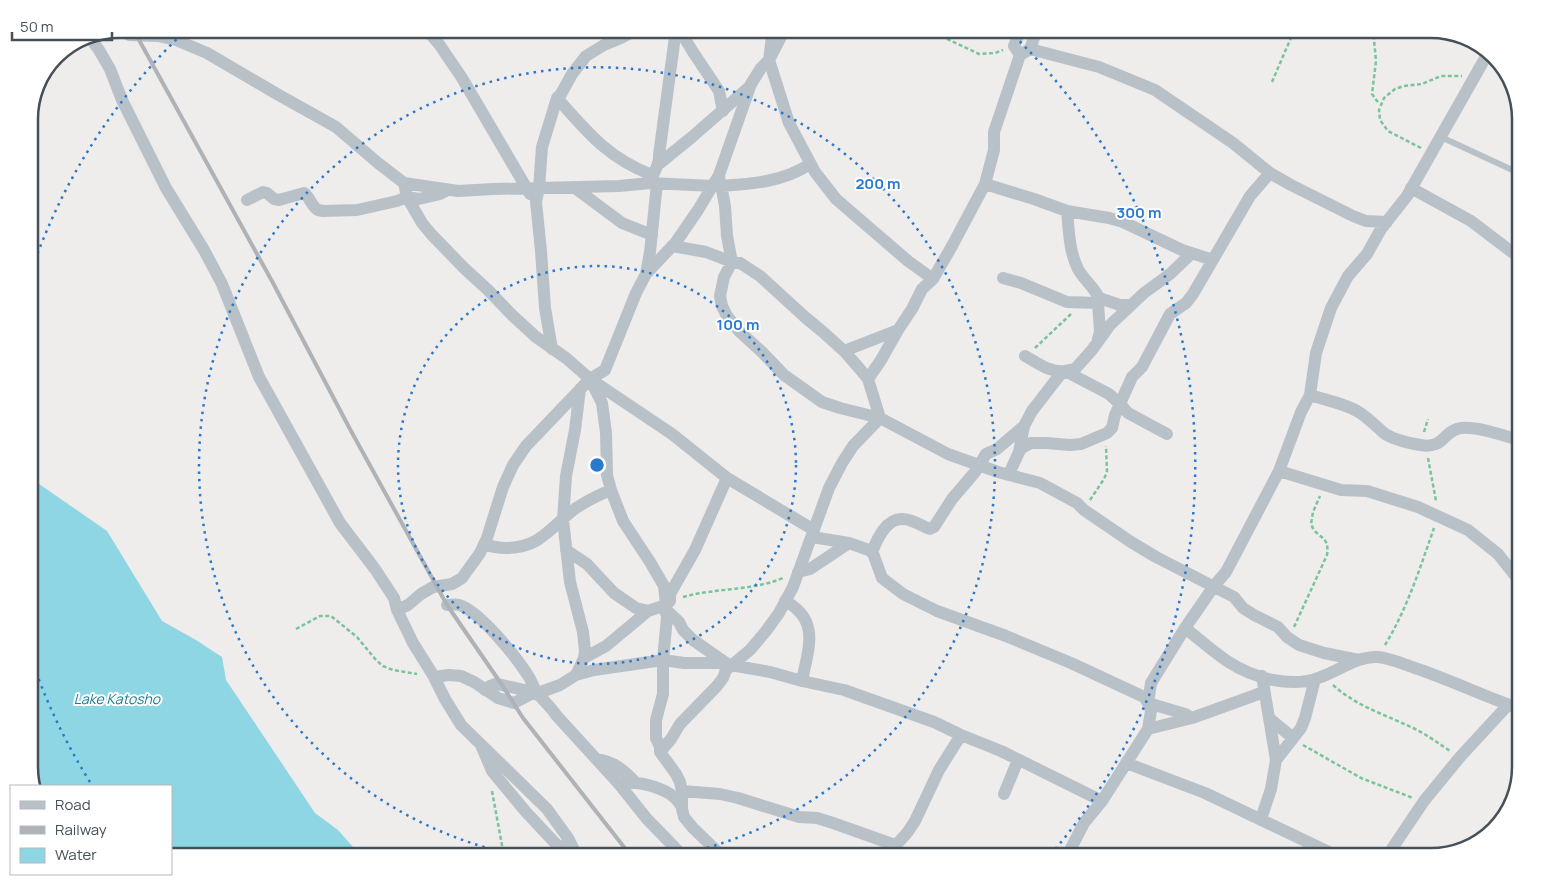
<svg xmlns="http://www.w3.org/2000/svg" width="1550" height="885" viewBox="0 0 1550 885" font-family="Manrope,sans-serif">
	<style>
		.water { fill: #8ed6e3 }
		.lines { fill: none; stroke-linecap: round; stroke-linejoin: round }
		.path { stroke: #79c49b; stroke-width: 2.5; stroke-dasharray: 4 2.5; stroke-linecap: butt }
		.service { stroke: #b9c1c8; stroke-width: 6 }
		.minor { stroke: #b9c1c8; stroke-width: 12 }
		.rail { stroke: #afb2b6; stroke-width: 4 }
		.ring { fill: none; stroke: #2979cc; stroke-width: 2.5; stroke-dasharray: 2.5 5 }
		.labels { text-anchor: middle; dominant-baseline: central; stroke-width: 4; stroke-linejoin: round; paint-order: stroke }
		.water-label { font-size: 14px; font-style: italic; fill: #197e91; stroke: #fff }
		.rim { fill: none; stroke: #465058; stroke-width: 2.5 }
		.centre { fill: #2979cc; stroke: #fff; stroke-width: 2.5 }
		.ring-label { font-size: 15px; text-anchor: middle; font-weight: bold; fill: #2979cc; stroke: #fff; stroke-width: 4; stroke-linejoin: round; paint-order: stroke }
	</style>
	<rect width="100%" height="100%" fill="#efecec"/>
	<path class="water" d="M29,477l78,54 55,90 34,19 26,17 4,23 89,133 23,17 23,26h-190v-70h-137l-5,-14z"/>
	<g class="lines">
		<path class="path" d="M916,29l27,8 36,17 16,-1 8,-3
			M1373,29l3,32 -4,33 5,7 5,3
			M1272,82l21,-49 1,-1 -4,-3
			M1421,148l-33,-17 -8,-11 -1,-10 5,-12 11,-9 9,-3 18,-2 19,-8h21
			M1035,348l36,-34
			M1424,432l4,-13
			M1428,458l8,43
			M1090,500l14,-21 3,-7 -1,-26
			M683,597c31,-9 69,-6 100,-19
			M1294,627l33,-72c3,-21 -11,-16 -16,-31l2,-12 7,-16
			M296,629l24,-13h11l26,21 19,23 7,6 10,4 24,4
			M1385,645c22,-36 35,-77 49,-117
			M1333,685c23,21 53,30 80,43 13,6 25,15 37,23
			M1303,745l58,33 52,20
			M492,791l12,65"/>
		<path class="service" d="M1441,137l80,37"/>
		<path class="minor" d="M121,29l8,6 29,1 18,4 31,13 70,41 59,33 42,36 26,20 54,8 35,-2 126,-3 31,-3 63,3
			M426,29l13,15 23,34 68,116
			M679,29l14,23 26,39 4,20
			M785,29l-16,31 20,63 26,49 21,27 72,62 25,18
			M88,35l11,15 11,19 12,31 44,88 38,62 18,34 37,93 81,146 35,46 19,29 3,12 16,33 20,32 12,24 16,26 86,84 21,29 9,18
			M1030,49l7,-20
			M1020,55l10,-6 69,18 56,23 78,53 37,30 21,12 62,31 13,5 21,1
			M557,98c31,35 51,60 95,77
			M660,163l32,-26 56,-49
			M404,183l3,14 15,26 10,12 32,33 24,22 25,26 23,21 30,21 24,21 82,55 55,44 87,52
			M650,183c3,-11 10,-17 9,-28l17,-126
			M985,184l49,15 33,12 42,7 14,4 59,28 31,10
			M720,186c32,-2 63,-4 90,-22
			M575,188l47,35 30,12
			M1411,188l60,33 50,38
			M247,200l16,-8 4,1 7,6 5,1 25,-7c6,4 7,13 14,17l5,1 34,-1 40,-9 10,-4 12,2 21,-5 6,-3
			M1067,211c2,20 2,40 11,58 6,11 16,18 21,29
			M672,246l34,6 26,10 8,1 20,13 46,42 17,14 21,19 15,17 9,11 12,39 68,36 50,18 42,11 37,20 7,7 47,32 25,15 78,40 9,11 11,7 24,12 9,10 12,8 25,8 35,7
			M646,274l4,-22 7,-69
			M1003,278l18,5 46,19 31,1 1,-5 21,7h11
			M1098,339l2,-7 -2,-29
			M552,349l-7,-41 -4,-57 -5,-49 3,-14 3,-41 15,-49 4,-4 11,-20 14,-18 18,-11 17,-7 17,-9
			M844,351l54,-21
			M1025,356c13,7 25,17 40,15l44,23 11,10 8,9 39,21
			M868,379l13,-19 17,-30 14,-21 10,-20 11,-10 19,-33 33,-62 9,-34v-18l26,-77 -6,-9 7,-17
			M1310,395c15,5 33,8 47,16 12,7 17,14 27,22 9,7 25,10 36,12 23,4 22,-11 37,-16 15,-5 49,7 64,12
			M1019,452l5,-26 8,-15 27,-35 6,-5 10,-2 17,-19 18,-25 34,-32 26,-19 21,-20
			M1279,471l62,19 26,1 51,16 50,23 30,24 23,29
			M1009,474l10,-22 3,-4 9,-5h15l24,2 11,-1 26,-11 5,-5 3,-13 17,-38 10,-10 28,-53 16,-11 7,-9 57,-98 20,-23
			M812,537l37,6 17,6 6,3 2,4 8,22 21,16 34,17 69,25 65,27 73,34 4,6 37,11 7,4
			M484,544c19,7 43,5 59,-8 12,-9 22,-20 33,-28 11,-7 22,-13 35,-18
			M566,550l21,14 27,29 22,15 12,3 18,-6 4,-4v-7l25,-44 32,-72
			M872,552c5,-13 14,-34 31,-33 9,0 19,7 27,10l4,-2 18,-28 23,-27 11,-18 11,-5 27,-23
			M798,572l12,-3 39,-26
			M785,601c36,19 23,48 17,80
			M447,605c4,0 8,-1 12,0 21,6 58,53 70,72 3,5 5,12 9,17 6,7 13,13 18,21l63,69 28,35 36,37
			M665,609l14,13 4,8 10,10 33,23
			M397,610l11,-5 13,-11 12,-7 19,-3 10,-6 18,-25 7,-15 16,-51 10,-22 13,-19 64,-67
			M1185,628c14,11 27,23 42,33 26,17 64,28 94,16 19,-7 36,-21 57,-20 12,1 25,7 37,11 36,12 70,29 106,41
			M584,658l22,-12 42,-35
			M576,675l8,-17 1,-7 -2,-19 -13,-50 -7,-62 3,-44 9,-46 5,-41
			M434,677l15,-2 12,1 13,6 24,16 16,5 21,-11
			M485,690l5,-4 5,-2 7,1 36,8 22,-8 16,-10 18,-5 69,-10 21,3h35l51,9 32,9 42,9 90,32 27,13 40,16 101,50
			M1270,719l23,19
			M1148,729l44,-11 72,-26
			M481,745l11,26 34,41 30,32 12,7 8,2
			M660,752l11,-13 9,-15 37,-38 6,-8 3,-8 24,-20 16,-19 13,-18 14,-26 36,-99 13,-25 11,-17 27,-28 -40,-10 -18,-6 -38,-27 -22,-23 -23,-21 -12,-15 -5,-10 -2,-10 4,-19 8,-15 -5,-26 -2,-30 -3,-16 -2,-4 -1,-11
			M596,759c17,2 28,11 40,24
			M1276,760l25,-32 4,-10 10,-39
			M1126,763l79,30 132,63
			M619,784c19,-4 55,4 63,24
			M682,791l38,3 18,4 61,19 18,1 16,5 62,22
			M1004,794l14,-34
			M1261,819l10,-30 5,-29 -14,-84
			M722,856l-29,-28 -9,-11 -2,-8v-18l-2,-9 -4,-8 -16,-22v-5l-4,-9v-18l7,-26v-34l4,-43 -2,-8 1,-4 -2,-19 -14,-24 -27,-41 -12,-31 -4,-15 -1,-42 -4,-30 -12,-24 15,-9 31,-77 10,-19 30,-32 22,-32 21,-35 32,-91 10,-16 8,-8 4,-31
			M886,856l21,-23 8,-12 24,-51 22,-35
			M1067,856l17,-33 18,-22 46,-72 3,-18 -3,-8 3,-20 34,-55 29,-42 12,-14 53,-101 22,-59 9,-17 6,-42 15,-45 17,-32 19,-22 14,-25 26,-33 81,-143
			M1387,856l37,-55 36,-44 48,-52"/>
		<path class="rail" d="M133,29l140,254 78,148 96,174 55,80 21,33 108,138"/>
	</g>
	<g class="ring">
		<circle cx="597" cy="465" r="199"/>
		<path d="M521 856A398 398 0 1 1 673 856"/>
		<path d="M90 782A598 598 0 0 1 30 655M30 275A598 598 0 0 1 185 31M1009 31A598 598 0 0 1 1052 853"/>
	</g>
	<g class="labels">
		<g class="water-label">
			<text x="117" y="698">Lake Katosho</text>
		</g>
	</g>
	<path d="M0 0H1550V885H0ZM119 38H1431A81 81 0 0 1 1512 119V767A81 81 0 0 1 1431 848H119A81 81 0 0 1 38 767V119A81 81 0 0 1 119 38Z" fill="#fff" fill-rule="evenodd"/>
	<path class="rim" d="M119 38H1431A81 81 0 0 1 1512 119V767A81 81 0 0 1 1431 848H119A81 81 0 0 1 38 767V119A81 81 0 0 1 119 38Z"/>
	<circle cx="597" cy="465" r="8" class="centre"/>
	<g class="ring-label">
		<text x="878" y="189">200 m</text>
		<text x="1139" y="218">300 m</text>
		<text x="738" y="330">100 m</text>
	</g>
	<rect x="10" y="785" width="162" height="90" fill="#ffffff" stroke="#b5b9bc"/>
	<rect x="20" y="801" width="25" height="8" fill="#b9c1c8" stroke="#b5b9bc"/>
	<text x="55" y="810" font-size="15" fill="#465058">Road</text>
	<rect x="20" y="826" width="25" height="8" fill="#afb2b6" stroke="#b5b9bc"/>
	<text x="55" y="835" font-size="15" fill="#465058">Railway</text>
	<rect x="20" y="848" width="25" height="15" fill="#8ed6e3" stroke="#b5b9bc"/>
	<text x="55" y="860" font-size="15" fill="#465058">Water</text>
	<path d="M12 32v8h100v-8" fill="none" stroke="#465058" stroke-width="2.5"/>
	<text x="20" y="32" font-size="15" fill="#465058" stroke="#ffffff" stroke-width="4" paint-order="stroke">50 m</text>
</svg>
